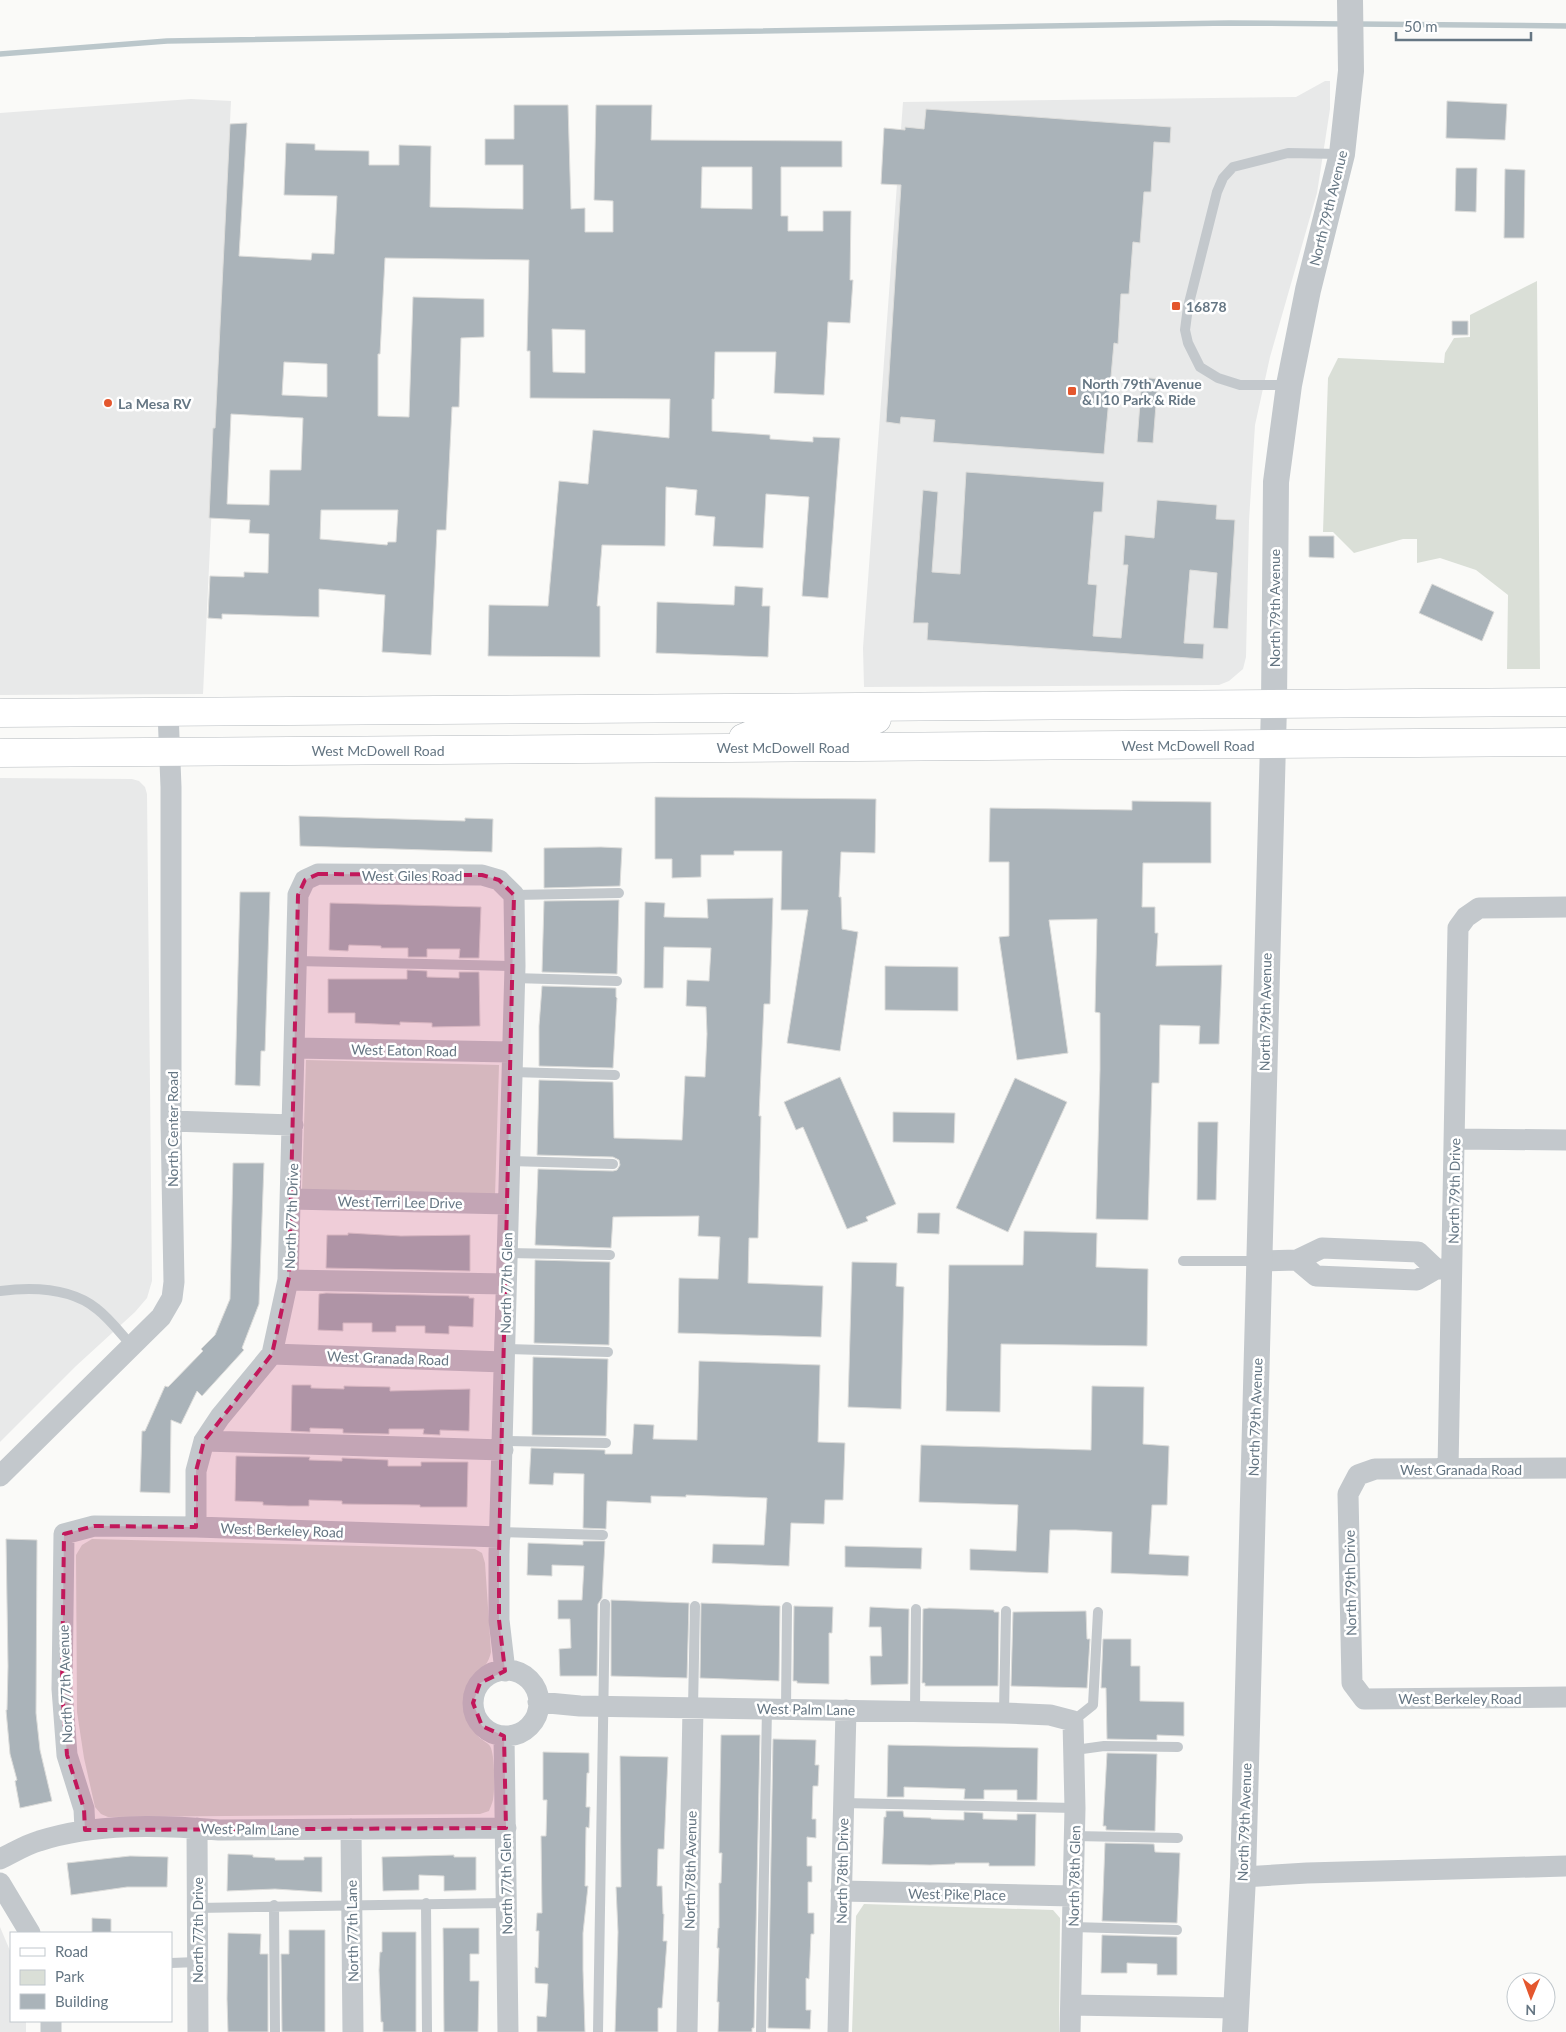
<svg xmlns="http://www.w3.org/2000/svg" width="1566" height="2032" viewBox="0 0 1566 2032" font-family="Lato,sans-serif">
	<style>
		.built { fill: #e8e9e9 }
		.green { fill: #dadfd7 }
		.lines { fill: none; stroke-linecap: round; stroke-linejoin: round }
		.stream { stroke: #bbc7cb; stroke-width: 5.5 }
		.building { fill: #aab3b9; stroke: #dcdcda; fill-rule: evenodd }
		.primary-casing { stroke: #b5babe; stroke-width: 29 }
		.service { stroke: #c3c8cc; stroke-width: 10 }
		.minor { stroke: #c3c8cc; stroke-width: 21 }
		.tertiary { stroke: #c3c8cc; stroke-width: 26 }
		.primary { stroke: #fff; stroke-width: 28 }
		.marked { fill: #c2185b; fill-opacity: 0.2; stroke: #c2185b; stroke-width: 4; stroke-dasharray: 10 6; stroke-linejoin: round }
		.poi-dot { fill: #e4572e; stroke: #fff; stroke-width: 2 }
		.labels { text-anchor: middle; dominant-baseline: central; stroke-width: 5; stroke-linejoin: round; paint-order: stroke }
		.street-label { font-size: 14px; fill: #657683; stroke: #fff }
		.poi-label { font-size: 14px; font-weight: bold; fill: #657683; stroke: #fff; text-anchor: start }
	</style>
	<rect width="100%" height="100%" fill="#fafaf8"/>
	<path class="built" d="M1325,81h5v28l-13,84 -47,164 -15,68 -6,96 -3,136 -3,12 -14,12 -10,4 -355,2 -1,-39 40,-546 393,-5z
		M191,99l40,2 -28,593 -203,1v-582z
		M0,778l132,1 7,2 6,6 2,7 5,487 -5,17 -12,14 -59,54 -76,76z
		M0,1927l11,26v68h15v11h-26z"/>
	<path class="green" d="M1537,281l3,388h-33l1,-74 -32,-25 -36,-12 -23,5v-24h-14l-49,14 -21,-21h-10l5,-154 10,-20 106,5 1,-10 9,-15 16,-1v-22z
		M306,1060l193,5 -4,131 -193,-5z
		M92,1539l383,10 7,4 3,10 6,89c-4,21 -26,27 -24,55 0,9 5,21 11,29 3,4 9,6 12,10 5,8 5,44 3,54 -1,4 -3,8 -4,11l-9,3 -372,3 -7,-3 -6,-7 -11,-49 -7,-46 -1,-157 6,-10z
		M864,1904l189,6 7,8 -1,114h-207l4,-116z"/>
	<g class="lines">
		<path class="stream" d="M1356,24l210,2
			M0,54l167,-13 1062,-18 116,1"/>
	</g>
	<path class="building" d="M1447,101l60,3 -2,36 -59,-2z
		M514,105h54l3,104 14,-1v24h28v-31l-19,-1 2,-95h56l-1,35 191,1v26h-61v49h7v15h35v-20h28l-1,69h3l-3,43 -22,-1 -4,73 -50,-2 2,-41h-61l-1,47h-2v32l58,4v4l43,3v-5l27,1 -12,160 -26,-2 7,-99 -43,-3 -3,54 -50,-2 2,-29 -20,-2 2,-25 -31,-3 -1,59 -63,-1 -5,61h3v51l-112,-1 1,-51 59,1 11,-125 29,3 5,-54 76,8 1,-39 -140,-1v-47h-3l2,-91 -144,-2 -5,96h-2v62l31,1 4,-120 71,2v38l-23,1 -2,69h-7l-6,123h-9l-6,125 -49,-3 3,-57 -66,-6v28l-97,-3v5l-14,-1 2,-42 34,1v-5l24,1 1,-39 -20,-1 1,-13 -41,-2 4,-90h2l15,-304 17,-1 -8,133 72,4 1,-7 22,1 3,-58 -53,-1 2,-52 29,1v6l54,1v14h30v-20l32,1 -1,61 93,2v-44h-38v-26h29zM702,167h50v42l-51,-1zM552,329l33,1v43l-32,-1zM284,362l43,2v33l-45,-2zM231,414l72,4 -2,52h-31l-1,35 -42,-1zM321,510h77l-2,32h-8l-1,3 -67,-6z
		M926,109l245,18 -1,16 -16,-1 -3,50h-7l-4,51 -7,-1 -4,52h-8l-3,50 -4,-1 -10,111 -171,-12 2,-22 -34,-3 -1,7 -14,-2 15,-237 -20,-1 3,-56 21,2v-3l19,2z
		M1456,168h21l-1,44 -21,-1z
		M1505,169l20,1 -1,68h-20z
		M1452,321h16v14h-16z
		M1142,377l16,2 -5,64 -16,-1z
		M966,472l138,10 -2,30h-8l-6,72 9,1 -4,51 28,2 7,-73h-5l2,-30 29,3 3,-38 60,5 -1,14 19,1 -7,109 -15,-1 4,-55 -27,-3 -6,73 20,1 -1,15 -276,-19 1,-17h-15l10,-133 15,2 -6,80 28,2z
		M1309,536h25v22l-25,-1z
		M1432,584l62,28 -12,29 -63,-28z
		M735,586l28,2 -1,18h8l-2,51 -112,-4 1,-51 77,3z
		M655,797l221,2 -1,54 -34,-1 -2,45h2l1,32 16,3 -18,119 -53,-8 21,-133h-27l1,-59h-48v4h-33v22l-29,1v-19h-17z
		M1132,801l79,1v61h-68l-1,44h13v26h3l-2,33 66,-1 -3,79h-20l1,-18 -40,-1 -1,58h-7l-4,137 -52,-1 4,-149v-57l-5,-1 2,-93 -48,1 19,133 -51,7 -18,-123 10,-1v-74h-20l1,-54 142,2z
		M299,816l166,5v-3l28,1 -1,33 -192,-6z
		M601,847l21,1 -2,38 -76,2v-40z
		M240,892h30l-5,159h-4l-1,35 -25,-1z
		M773,898l-3,106h-6l-5,112h2l-3,122h-9l-1,45 75,3 -2,51 -143,-4 1,-55 39,1 2,-42 -22,-1 1,-20 -86,1 -2,31 -76,-3 3,-76 75,2 4,-1 3,-5 -1,-5 -6,-3 -76,-2 2,-75 74,2 1,56 68,2 3,-64 20,1 2,-43 -1,-27 -20,-1 1,-26 22,1 2,-33 -47,-1 -1,41h-19l1,-86 20,1 -1,14 44,1 -1,-19z
		M619,900l-2,74 -75,-2 2,-71z
		M330,903l151,4 -2,51h-20l1,-9h-33v8h-19v-9h-27v-2l-32,-1 -1,6 -19,-1z
		M885,966l73,1v44l-73,-1z
		M407,970l20,1v6l32,1v-6h20l1,54 -48,1v-4l-32,-1v3l-45,-2v-10h-27v-34h79z
		M542,986l74,2v9l1,1 -4,70 -74,-2v-40z
		M840,1077l56,127 -30,13 2,4 -21,8 -44,-102 -7,3 -12,-28z
		M1015,1078l52,24 -59,130 -52,-24z
		M893,1112l62,1 -1,30 -61,-1z
		M1198,1122h20l-2,78h-19z
		M233,1163h31l-5,141 -17,44 2,2 -42,46 -5,-5 -16,33 -10,-4 -1,73 -30,-1 2,-61h3l20,-45 3,1 35,-36 -2,-2 14,-14 15,-36z
		M918,1213h22l-1,21 -22,-1z
		M1024,1231l73,2 -1,34 52,2 -1,77 -146,-2 -1,68 -54,-1 3,-146h74z
		M348,1233l53,3 69,-1v36l-144,-3 1,-33h21z
		M535,1260l75,2 -1,83 -75,-2z
		M852,1262l45,1 -1,23 8,1 -3,122 -53,-2z
		M326,1293l143,3v2h5l-1,29 -24,-1v8l-24,-1v-7h-29v6h-24v-9h-29v8l-25,-1 1,-36z
		M533,1357l75,2 -2,77 -74,-1z
		M699,1361l121,4 -2,77 27,1 -2,57h-18l-1,24 -33,-1 -2,43 -77,-3 1,-19 51,1 3,-47 -81,-3v2l-35,-1v7l-44,-2 -1,28 -23,-1 1,-54 -30,-1 -1,12 -24,-1 2,-36 74,2v4h27l2,-30 20,1 -1,14 44,1z
		M292,1385h19v3l33,1v-3l46,1v4l80,-2 -1,42 -29,-1v5l-17,-1 1,-5h-35v5l-46,-1v-4l-33,-1v4l-19,-1z
		M1092,1386l52,1 -1,57 26,2 -2,59h-15l-3,49 40,2 -1,20 -77,-3 1,-41 -36,-2h-26l-2,43 -78,-3v-21l46,2 2,-46 -99,-3 2,-57 170,5z
		M236,1456l74,1 -1,3 33,1v-3l46,2v6h33v-4h47l-1,45h-47v-2l-78,-1v-3l-33,-1v6h-20l-26,-1v-3l-28,-1z
		M6,1539l31,1 -1,173 4,37 12,51 -32,7 -5,-27 2,-1 -7,-26 -4,-44h1l1,-44z
		M583,1541h22l-3,57 -4,6 -1,72h-37l-1,-27 12,-1 -1,-29h-12v-19h24l2,-34 -32,-1v11l-25,-1 1,-32 55,2z
		M845,1546l77,2 -1,21 -76,-2z
		M611,1600l78,3 -2,75 -76,-2z
		M701,1603l79,3 -1,75 -79,-3z
		M794,1606l39,1 -1,26h-3v51l-32,-1v-2h-4z
		M870,1607l39,2 -1,75 -37,1 -1,-29h12l-1,-29h-12z
		M929,1608l65,2v2h5l-1,74h-73v-3h-3l1,-74z
		M1086,1611l1,28h3l-3,49 -76,-2 2,-74z
		M1103,1639h28v27h9v35l44,1v34l-27,-1v5l-50,-1 -1,-51h-5z
		M721,1735h39l-6,293h-2v4h-34l1,-30h-2l2,-54h-2l1,-20h1v-45h2l1,-30h-3z
		M773,1739l43,1 -1,25h4l-1,21h-5l-1,33h4v19l-9,-1v29h5v16h-4v31h6v21h-3l-2,45 -3,-1v32h5l-1,19 -42,-1z
		M888,1745l150,3 -1,52h-20v-10h-33v9h-20l1,-10 -28,-1 -33,-1v10h-17z
		M543,1752l46,1v20h-2l-1,34h4l-1,21 -3,-1 -1,59h3l-5,47v37l2,62h-48v-16l9,1 2,-33 -13,-1v-16l3,1 1,-37h-3l1,-18h5l-1,-77h5l1,-36h-4z
		M1107,1753l50,1 -2,77 -49,-1v-4h-3z
		M620,1756l48,1 -4,92h-6l-1,37h5l1,28h1l-1,27h4l-5,67h-4v24h-43l3,-100 -2,-45h5z
		M886,1811h17l1,6 27,1v1l33,1v-8l19,1v6l34,1v-6h19l-1,52h-46v-3h-34v1l-25,1 -48,-1 2,-47h2z
		M1105,1843l49,1 1,8 25,1 -3,70 -75,-2z
		M228,1854l25,1v2l22,1v2h29v-3h18v35l-47,-3 -48,2z
		M454,1855v2h22v33l-32,1v-15l-25,-1v15l-36,1 -1,-34z
		M130,1856l38,1 -1,30h-40l-56,8 -4,-32z
		M92,1918l19,1v14h-19z
		M443,1928h36v26h-9v27h9l-1,51h-34z
		M289,1930h36v102h-43l-1,-78h8z
		M382,1932h34v100h-33v-10h-2l-2,-52 1,-18h2z
		M228,1933l33,1 -1,20h8v78h-40l-1,-33z
		M1102,1935l75,2v38h-20v-11l-30,-1v10h-26z"/>
	<g class="lines">
		<defs>
			<path id="primary" d="M0,713l1566,-11
				M743,738l22,-9 84,-4 28,-6
				M0,753l1566,-11"/>
		</defs>
		<use href="#primary" class="primary-casing"/>
		<path class="service" d="M1288,385h-48l-22,-7 -18,-11 -12,-24 -3,-13 3,-23 29,-115 6,-14 10,-11 55,-14 52,1
			M514,895l105,-2
			M297,961l218,5
			M514,978l103,3
			M512,1072l103,3
			M510,1161l103,3
			M507,1253l103,2
			M1183,1261h76
			M0,1291c32,-4 71,-3 97,18 13,10 24,25 35,37
			M505,1349l103,3
			M503,1441l103,2
			M500,1532l103,3
			M693,1708l2,-102
			M786,1709l1,-102
			M915,1711l1,-102
			M1004,1713l2,-102
			M1073,1721l20,-16 5,-93
			M1075,1750l29,-4 74,1
			M843,1803l232,5
			M1074,1836l104,2
			M426,1903l1,129
			M274,1905l1,127
			M197,1908l309,-5
			M1073,1927l104,3
			M171,1963l26,-1
			M598,2032l7,-428
			M761,2032l6,-324"/>
		<path class="minor" d="M295,1048l217,4
			M171,1121l122,4
			M1455,1139l111,1
			M291,1199l217,5
			M1297,1260l19,16 101,4 19,-11h14
			M1260,1261l37,-1 25,-12 96,4 18,17
			M288,1280l218,4
			M272,1354l232,8
			M204,1441l299,9
			M1566,1468l-191,1 -17,6 -10,19 4,189 12,16 202,-2
			M1448,1469l10,-541 8,-11 13,-9 87,-1
			M0,1476l161,-159 11,-19 2,-16 -3,-161v-334l-3,-75
			M196,1527v-56l8,-30 16,-24 52,-63 16,-74 10,-385 7,-15 13,-6 164,1 17,5 15,15 1,71 -16,589v65l6,51
			M473 1703a33 33 0 1 1 66 0a33 33 0 1 1-66 0Z
			M538,1702l42,4 424,7 46,2 23,6 2,87 -5,224
			M504,1736l4,296
			M197,1828l1,204
			M351,1829l2,203
			M85,1830l-1,-21 -17,-54 -5,-66 2,-155 30,-8 102,1 304,10
			M0,1859c13,-6 25,-14 39,-18 56,-18 121,-16 180,-11l287,-2
			M1243,1877l64,-4 259,-7
			M0,1883l30,50
			M841,1891l232,5
			M1071,2005l164,3
			M51,2032v-11
			M687,2032l6,-324
			M838,2032l8,-322"/>
		<path class="tertiary" d="M1235,2032l8,-155 16,-603 15,-569 2,-223 13,-97 19,-95 34,-136 9,-83 -1,-71"/>
		<use href="#primary" class="primary"/>
	</g>
	<path class="marked" d="M318,874l164,1 17,5 15,15 -15,660v65l6,51 -25,12 -7,20 9,23 22,10 2,92 -421,2 -1,-21 -17,-54 -5,-66 2,-155 30,-8 102,1v-56l8,-30 68,-87 17,-77 9,-382 7,-15z"/>
	<g class="poi-dot">
		<rect x="1171" y="301" width="10" height="10" rx="2.5"/>
		<rect x="1067" y="386" width="10" height="10" rx="2.5"/>
		<circle cx="108" cy="403" r="5"/>
	</g>
	<g class="labels">
		<g class="street-label">
			<text transform="translate(1328 208) rotate(-76)">North 79th Avenue</text>
			<text transform="translate(1274 608) rotate(-90)">North 79th Avenue</text>
			<text x="1188" y="745">West McDowell Road</text>
			<text x="783" y="747">West McDowell Road</text>
			<text x="378" y="750">West McDowell Road</text>
			<text x="412" y="875">West Giles Road</text>
			<text transform="translate(1265 1012) rotate(-89)">North 79th Avenue</text>
			<text transform="translate(404 1050) rotate(1)">West Eaton Road</text>
			<text transform="translate(172 1129) rotate(-90)">North Center Road</text>
			<text transform="translate(1454 1191) rotate(-89)">North 79th Drive</text>
			<text transform="translate(400 1202) rotate(1)">West Terri Lee Drive</text>
			<text transform="translate(291 1216) rotate(-88)">North 77th Drive</text>
			<text transform="translate(506 1283) rotate(-89)">North 77th Glen</text>
			<text transform="translate(388 1358) rotate(2)">West Granada Road</text>
			<text transform="translate(1255 1417) rotate(-88)">North 79th Avenue</text>
			<text x="1461" y="1469">West Granada Road</text>
			<text transform="translate(282 1530) rotate(2)">West Berkeley Road</text>
			<text transform="translate(1350 1583) rotate(-91)">North 79th Drive</text>
			<text transform="translate(65 1684) rotate(-92)">North 77th Avenue</text>
			<text x="1460" y="1698">West Berkeley Road</text>
			<text transform="translate(806 1709) rotate(1)">West Palm Lane</text>
			<text transform="translate(1244 1822) rotate(-88)">North 79th Avenue</text>
			<text transform="translate(250 1829) rotate(1)">West Palm Lane</text>
			<text transform="translate(690 1870) rotate(-89)">North 78th Avenue</text>
			<text transform="translate(842 1871) rotate(-89)">North 78th Drive</text>
			<text transform="translate(1074 1876) rotate(-89)">North 78th Glen</text>
			<text transform="translate(506 1884) rotate(-91)">North 77th Glen</text>
			<text transform="translate(957 1894) rotate(1)">West Pike Place</text>
			<text transform="translate(197 1930) rotate(-90)">North 77th Drive</text>
			<text transform="translate(352 1931) rotate(-91)">North 77th Lane</text>
		</g>
		<g class="poi-label">
			<text x="1186" y="306">16878</text>
			<text x="1082" y="383">North 79th Avenue<tspan x="1082" dy="16">&amp; I 10 Park &amp; Ride</tspan></text>
			<text x="118" y="403">La Mesa RV</text>
		</g>
	</g>
	<rect x="10" y="1932" width="162" height="90" fill="#ffffff" stroke="#c1c8cd"/>
	<rect x="20" y="1948" width="25" height="8" fill="#ffffff" stroke="#c1c8cd"/>
	<text x="55" y="1957" font-size="15" fill="#657683">Road</text>
	<rect x="20" y="1970" width="25" height="15" fill="#dadfd7" stroke="#c1c8cd"/>
	<text x="55" y="1982" font-size="15" fill="#657683">Park</text>
	<rect x="20" y="1994" width="25" height="15" fill="#aab3b9" stroke="#c1c8cd"/>
	<text x="55" y="2007" font-size="15" fill="#657683">Building</text>
	<g transform="translate(1531 1997) rotate(181)"><circle r="24" fill="#ffffff" stroke="#c1c8cd"/>
	<path d="M0-4L9 19L0 12L-9 19Z" fill="#e4572e"/>
	<text y="-8" font-size="14" font-weight="bold" text-anchor="middle" fill="#657683">N</text>
	</g>
	<path d="M1396 32v8h135v-8" fill="none" stroke="#657683" stroke-width="2.5"/>
	<text x="1404" y="32" font-size="15" fill="#657683" stroke="#ffffff" stroke-width="4" paint-order="stroke">50 m</text>
</svg>
